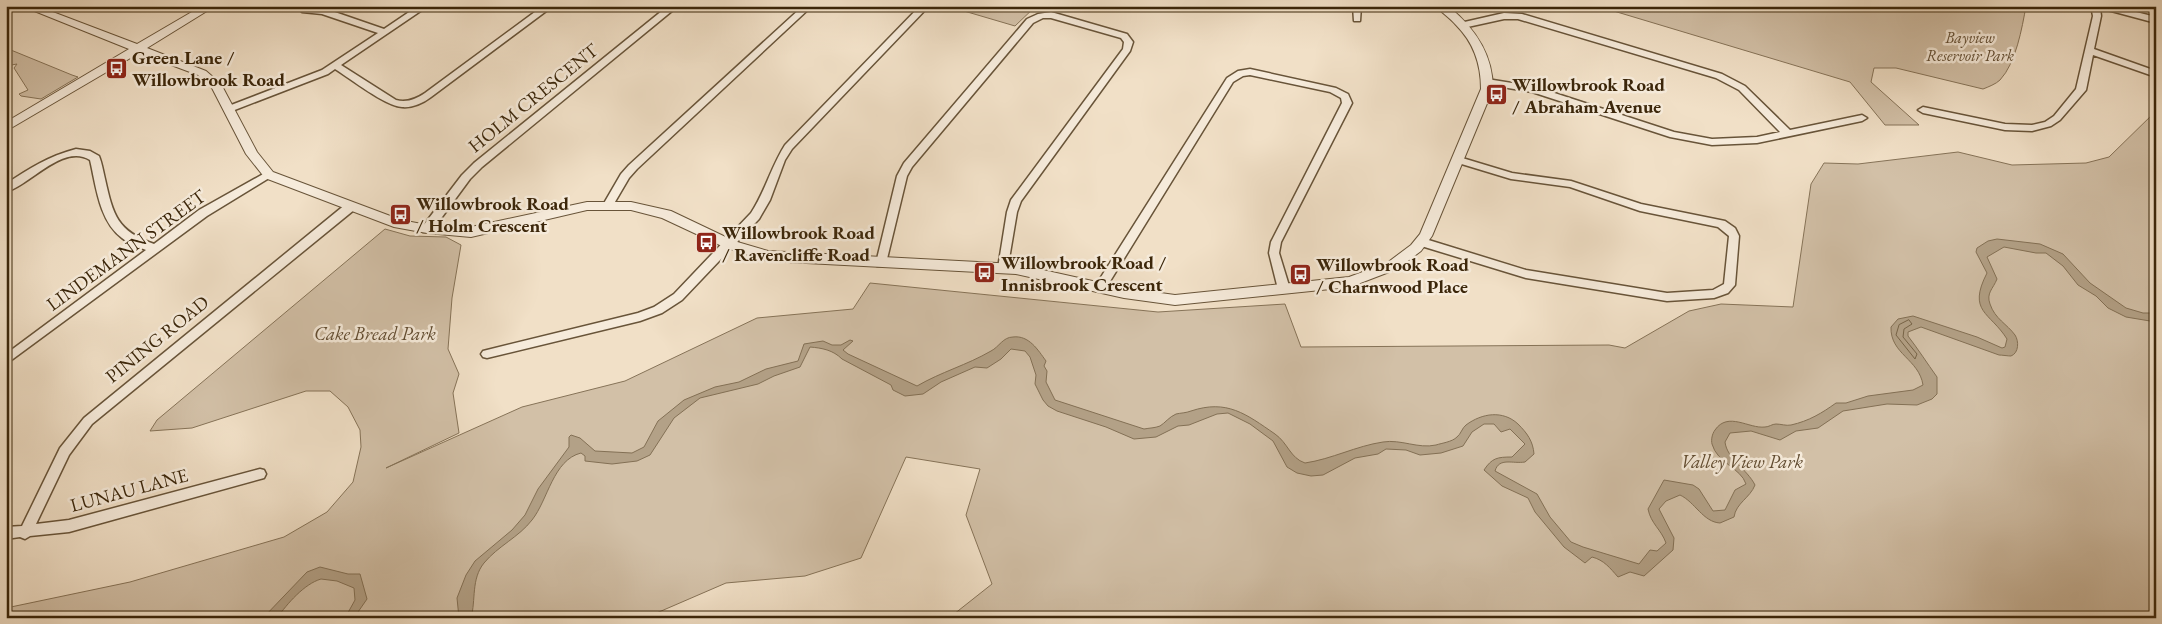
<svg xmlns="http://www.w3.org/2000/svg" width="2162" height="624" viewBox="0 0 2162 624" font-family="'EB Garamond',serif">
	<style>
		.green { fill: #d2c0a7; stroke: #867358 }
		.water { fill: #b3a187; stroke: #837055 }
		.lines { fill: none; stroke-linecap: round; stroke-linejoin: round }
		.shore { stroke: #776448; stroke-width: 1 }
		.minor-casing { stroke: #685439; stroke-width: 3 }
		.tertiary-casing { stroke: #685439; stroke-width: 2 }
		.minor { fill: #f6ebdb; fill-rule: evenodd }
		.tertiary { fill: #f6ebdb; fill-rule: evenodd }
		.labels { text-anchor: middle; dominant-baseline: central; stroke-width: 5; stroke-linejoin: round; paint-order: stroke }
		.far-park-label { font-size: 16px; font-style: italic; fill: #614c31; stroke: #f6ebdb }
		.poi-label { font-size: 19px; font-weight: bold; fill: #3b260a; stroke: #f6ebdb; text-anchor: start }
		.street-label { font-size: 19px; fill: #3b260a; stroke: #f6ebdb }
		.park-label { font-size: 19px; font-style: italic; fill: #614c31; stroke: #f6ebdb }
	</style>
	<rect width="100%" height="100%" fill="#f1e0c7"/>
	<filter id="stains"><feTurbulence type="fractalNoise" baseFrequency=".004" numOctaves="4"/><feColorMatrix values="0 0 0 0 .2 0 0 0 0 .09 0 0 0 0 .02 0 0 0 .5 -.17"/></filter>
	<radialGradient id="worn" r=".72"><stop offset=".6" stop-color="#630" stop-opacity="0"/><stop offset="1" stop-color="#630" stop-opacity=".3"/></radialGradient>
	<path class="green" d="M947,6h89l-21,20z
		M1597,6h429c-4,22 -10,57 -26,74 -4,4 -12,7 -17,9l-87,-21h-22l-3,14 48,43h-34l-35,-43z
		M6,48l66,27 6,2 -37,22 -20,-3 -2,-2 9,-4 -14,-22 3,-4 -11,2z
		M2156,111v507h-1207l43,-34 -26,-69 14,-46 -74,-12 -45,101 -56,18 -79,7 -81,35h-639v-10l124,-26 154,-45 43,-25 26,-30 8,-35 -1,-17 -12,-23 -18,-16h-24l-114,37 -42,3 7,-11 228,-191 25,7 36,1 15,8 -9,53 -4,51 11,25 -6,19 6,40 -73,35 136,-61 103,-26 132,-63 96,-9 17,-26 288,29 127,-8 16,43 308,-2 16,3 64,-37 32,-7 72,3 18,-123 13,-21 34,1 100,-12 54,13 74,-2 23,-6z"/>
	<path class="water" d="M1997,239l43,5 23,10 27,29 36,25 17,5h13v9l-30,-5 -18,-9 -12,-12 -18,-11 -15,-19 -17,-13h-10l-32,-6 -17,10 10,22c-4,10 -11,14 -7,25 5,15 17,20 25,31 4,6 4,18 -4,21 -3,0 -9,-1 -12,-1l-78,-28 -13,5v4c10,13 19,27 29,41v17l-5,5 -15,6 -30,-1 -44,7 -25,17 -22,3 -16,9 -29,-9 -21,2 -5,9c2,17 22,27 30,43 -5,13 -19,18 -21,32l-14,6c-17,-1 -25,-21 -40,-28l-14,6 -7,8 15,29 -1,12 -29,26 -14,-4 -12,5c-8,-9 -14,-17 -26,-20l-7,6 -21,-16 -29,-35 -7,-14 -26,-12 -18,-16c8,-12 13,-13 28,-13l13,-13 -15,-15 -9,3 -7,-8h-10l-12,8 -9,14 -22,7 -21,2 -14,-5 -20,-1 -8,5 -23,4 -32,17 -12,1 -14,-3 -10,-6 -14,-26 -23,-17 -22,-11 -11,1 -28,11 -11,1 -22,11 -22,2 -28,-12 -49,-16 -9,-5 -5,-6 -8,-16 1,-9 -6,-18 -5,-6 -14,-2 -10,10 -14,9 -12,-1 -34,15 -18,12 -18,2 -12,-6 -2,-5 -49,-26c-9,-9 -20,-11 -32,-12l-10,20 -26,9 -16,8 -58,14 -26,20 -24,37 -13,6 -25,3 -27,-3v-5l-4,-3c-28,7 -33,47 -49,67 -13,17 -34,26 -48,43 -13,16 -8,37 -13,55h-12l-2,-20 9,-23 9,-14 37,-31 13,-15 13,-26 31,-42v-10l2,-2 9,3 15,13 37,2 12,-6 14,-26 26,-21 31,-13 24,-5 27,-13 32,-8 6,-17 19,-3 9,4h9l9,-5 3,1 -10,9 5,4 69,32c24,-14 50,-21 74,-35 8,-4 12,-14 22,-14 16,-2 25,13 33,24l-2,5 3,5 -1,11 9,18 89,29c5,-1 11,-1 16,-3 5,-3 9,-9 16,-12 4,-1 10,-1 15,-3 36,-12 55,3 84,23 13,9 15,24 30,29 27,-4 51,-17 78,-21 18,-3 35,7 53,3 6,-2 16,-3 21,-8 4,-3 5,-9 9,-12 16,-12 37,-15 52,-1 9,9 15,17 16,30l-9,8c-12,2 -26,-5 -30,9l42,23 13,23 21,25 12,5 56,17 11,-14 7,1 9,-8c-5,-14 -15,-19 -18,-34l16,-29 29,5 6,4 14,22 12,-1 10,-20 11,-6c-5,-16 -29,-21 -34,-40 -1,-4 0,-10 3,-14 13,-19 34,-1 50,-3 4,0 7,-3 11,-3 5,0 10,2 15,1 18,-4 31,-12 45,-22h10l22,-7 45,-6 10,-5c-4,-26 -33,-31 -32,-58l7,-8 15,-3 64,21 25,11 3,-1 2,-8c-17,-27 -40,-27 -20,-66l-11,-21 1,-4 11,-7z
		M320,567l28,7h12l7,25 -9,13 3,6h-16l10,-18 -1,-12 -17,-7 -16,-2c-17,5 -34,25 -44,39h-14l44,-46z"/>
	<g class="lines">
		<path class="shore" d="M1909,320l3,4 -8,5 -1,8 14,17 -2,5 -19,-24 3,-10z"/>
		<defs>
			<path id="minor" d="M297,6l29,3 58,20 34,-23h10l-87,59 55,35c11,3 20,-1 29,-7l118,-87h10l-122,91c-8,6 -18,11 -29,10 -17,-1 -51,-28 -67,-38l-7,5 -96,37h-6v-4l96,-37 56,-37 -56,-19 -20,-2z
				M668,6h10l-196,161 -12,12 -39,53h-8l-1,-3 1,-3 39,-51 12,-12z
				M803,6h9l-175,163 -8,9 -17,29h-8l-1,-2 18,-31 8,-9z
				M920,6h9l-137,143 -7,11 -15,40 -11,19 -77,81 -20,13 -22,8 -153,37 -4,-1 -2,-3 2,-3 4,-1 151,-37 16,-6 20,-13 77,-81c14,-21 20,-46 34,-68z
				M1353,6h8l-1,15h-6z
				M2091,6h21l44,11v6l-56,-15 1,8 -7,33 62,22v6l-63,-22 -7,35 -26,30 -9,6 -19,5 -27,-1 -82,-17 -5,-3 5,-3 82,17 27,1 13,-3 9,-6 22,-27 17,-73z
				M1051,12l76,22 6,8 -3,9 -109,150 -4,11 -10,59 -4,1 -5,-4 9,-56 4,-12 112,-151 1,-7 -3,-4 -70,-20h-8l-10,5 -121,144 -5,9 -21,87 -1,3h-8l-1,-3 21,-87 7,-13 123,-144 11,-5z
				M1504,13l18,1 200,60 23,12 45,44 72,-15 5,3 -5,3 -105,22 -45,2 -42,-8 -138,-45 -48,-8 -2,-2 5,-3 49,8 138,45 38,7 45,-2 23,-5 -41,-42 -23,-12 -198,-59h-14l-41,9 -4,-3 1,-2z
				M1250,69l86,19 12,6 4,9 -71,139 -2,11 11,36 -2,3h-8l-2,-3 -9,-36 2,-11 71,-139 -1,-5 -11,-6 -80,-17 -7,1 -10,6 -129,209h-8l-2,-3 2,-3 131,-207 11,-7z
				M76,149l14,2 9,5c3,7 4,15 6,23 8,36 12,52 49,65l45,-34 66,-37h8l1,2 -67,41 -201,148v-10l140,-104c-8,-3 -17,-6 -24,-12 -23,-17 -26,-53 -32,-78 -27,-17 -60,25 -84,32v-8c22,-15 43,-28 70,-35z
				M1459,157l53,16 59,8 70,23 84,17 10,7 4,8 -4,49 -7,8 -14,5 -47,3 -141,-23 -108,-33 -1,-3 1,-3 4,-1 104,32 141,23 46,-3 11,-6 5,-48 -11,-9 -78,-16 -70,-24 -59,-8 -56,-17 -1,-2 1,-2z
				M350,203l4,1 1,3 -1,3 -262,214 -23,31 -33,69 33,-4 191,-51 4,1 2,4 -2,4 -195,54 -39,4 -5,3 -5,-2 -14,2v-12l16,-1 38,-78 24,-30 262,-214z"/>
			<path id="tertiary" d="M22,6h15l100,38 65,-38h13l-68,42 59,23 15,13 36,68 16,20 128,48 26,5 44,2 116,-25h44l40,9 63,30 34,10 248,13 108,24 51,7 174,-18 38,-14 24,-18 9,-11 61,-145c0,-25 -7,-46 -25,-64 -6,-7 -14,-12 -20,-19h12c27,22 45,48 45,83l-61,147 -11,15 -24,18 -47,18 -175,18 -51,-7 -108,-24 -248,-13 -44,-14 -62,-29 -31,-8h-44l-116,27 -44,-4 -33,-6 -129,-49 -19,-24 -34,-66 -14,-13 -59,-22 -133,78v-9l123,-73z"/>
		</defs>
		<use href="#minor" class="minor-casing"/>
		<use href="#tertiary" class="tertiary-casing"/>
		<use href="#minor" class="minor"/>
		<use href="#tertiary" class="tertiary"/>
	</g>
	<defs>
		<symbol id="bus-square" viewBox="-11 -11 22 22"><rect x="-9" y="-9" width="18" height="18" rx="4" fill="#8f2418" stroke="#f6ebdb"/><path d="M-5-6H5V4H4V6H2V4H-2V6H-4V4H-5ZM-3.5-4V0h7V-4ZM-3.5 1.2v1.5H-2V1.2ZM2 1.2v1.5H3.5V1.2Z" fill="#fff"/></symbol>
	</defs>
	<g fill-rule="evenodd">
		<use href="#bus-square" x="104" y="56" width="25" height="25"/>
		<use href="#bus-square" x="1484" y="82" width="25" height="25"/>
		<use href="#bus-square" x="388" y="202" width="25" height="25"/>
		<use href="#bus-square" x="694" y="230" width="25" height="25"/>
		<use href="#bus-square" x="972" y="260" width="25" height="25"/>
		<use href="#bus-square" x="1288" y="262" width="25" height="25"/>
	</g>
	<g class="labels">
		<g class="far-park-label">
			<text x="1970" y="37">Bayview<tspan x="1970" dy="18">Reservoir Park</tspan></text>
		</g>
		<g class="poi-label">
			<text x="132" y="57">Green Lane /<tspan x="132" dy="22">Willowbrook Road</tspan></text>
			<text x="1512" y="84">Willowbrook Road<tspan x="1512" dy="22">/ Abraham Avenue</tspan></text>
			<text x="416" y="203">Willowbrook Road<tspan x="416" dy="22">/ Holm Crescent</tspan></text>
			<text x="722" y="232">Willowbrook Road<tspan x="722" dy="22">/ Ravencliffe Road</tspan></text>
			<text x="1001" y="262">Willowbrook Road /<tspan x="1001" dy="22">Innisbrook Crescent</tspan></text>
			<text x="1316" y="264">Willowbrook Road<tspan x="1316" dy="22">/ Charnwood Place</tspan></text>
		</g>
		<g class="street-label">
			<text transform="translate(533 98) rotate(-39)">HOLM CRESCENT</text>
			<text transform="translate(126 250) rotate(-36)">LINDEMANN STREET</text>
			<text transform="translate(157 339) rotate(-39)">PINING ROAD</text>
			<text transform="translate(129 490) rotate(-15)">LUNAU LANE</text>
		</g>
		<g class="park-label">
			<text x="375" y="333">Cake Bread Park</text>
			<text x="1742" y="461">Valley View Park</text>
		</g>
	</g>
	<rect width="2162" height="624" fill="none" stroke="#f1e0c7" stroke-width="25"/>
	<rect x="8" y="8" width="2147" height="609" fill="none" stroke="#3b260a" stroke-width="2.5"/>
	<rect x="12" y="12" width="2137" height="599" fill="none" stroke="#3b260a"/>
	<rect width="100%" height="100%" filter="url(#stains)"/>
	<rect width="100%" height="100%" fill="url(#worn)"/>
</svg>
